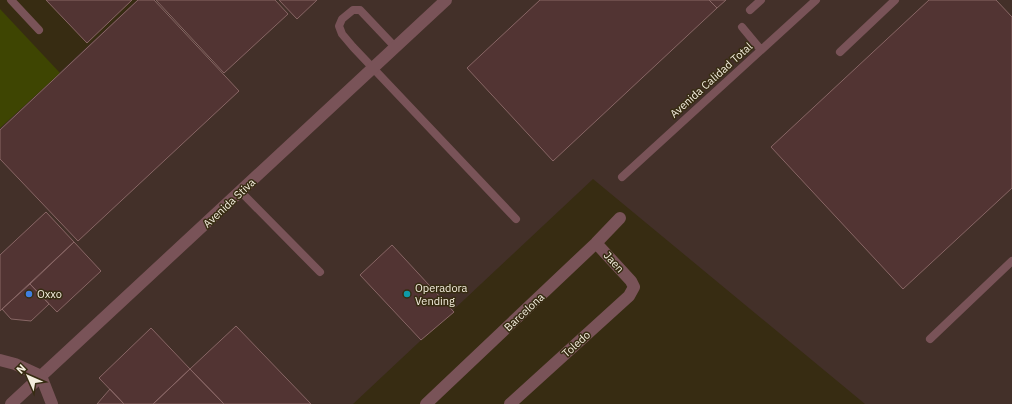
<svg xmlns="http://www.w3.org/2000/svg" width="1012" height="404" viewBox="0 0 1012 404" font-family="'IBM Plex Sans',sans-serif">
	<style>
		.industrial { fill: #433029 }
		.green { fill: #3e4502 }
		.building { fill: #523433; stroke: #886665 }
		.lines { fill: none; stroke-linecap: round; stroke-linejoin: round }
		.service { stroke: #795358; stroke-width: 8 }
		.minor { stroke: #795358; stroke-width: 12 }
		.tertiary { stroke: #795358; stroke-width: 12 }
		.shop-dot { fill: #3f7fe0; stroke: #372c12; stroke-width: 1.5 }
		.culture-dot { fill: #0f9aa8; stroke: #372c12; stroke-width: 1.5 }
		.labels { text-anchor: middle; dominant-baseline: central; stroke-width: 3; stroke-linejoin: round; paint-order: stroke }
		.street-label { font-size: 11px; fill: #f4eede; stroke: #372c12 }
		.poi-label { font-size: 11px; fill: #f4eede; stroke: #372c12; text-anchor: start }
	</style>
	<rect width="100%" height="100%" fill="#372c12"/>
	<path class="industrial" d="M137,0h875v404h-147l-272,-225 -240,225h-353v-276z"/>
	<path class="green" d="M0,9l60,64 -60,55z"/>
	<path class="building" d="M46,0h86l-45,43z
		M138,0h16l85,91 -161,150 -78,-82v-29z
		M156,0h119l13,14 -64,59z
		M279,0h38l-20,19z
		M540,0h169l8,8 -164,153 -86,-93z
		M709,0h17l-9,8z
		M929,0h67l16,17v171l-109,101 -132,-142z
		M46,212l28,30 -74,69v-56z
		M74,242l27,29 -44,41 -27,-28z
		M392,245l62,67 -33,28 -61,-65z
		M30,284l19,20 -18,17 -20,-2 -9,-10z
		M236,326l75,78h-87l-34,-35z
		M151,328l39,41 -37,35h-29l-25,-26z
		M190,369l34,35h-71z
		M110,389l14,15h-27z"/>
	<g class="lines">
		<path class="service" d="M11,0l28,30
			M750,10l11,-10
			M742,27l19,23
			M396,48l-36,-38h-7l-11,9 -3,7 3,8 11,13 163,172
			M840,52l55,-52
			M622,177l194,-177
			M241,192l79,80
			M930,339l82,-78"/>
		<path class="minor" d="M11,404l435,-404
			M426,404l170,-161 24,-25
			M510,404l119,-108 5,-9 -3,-6 -35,-38"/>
		<path class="tertiary" d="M0,360l15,4 26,12 11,28"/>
	</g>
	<circle class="shop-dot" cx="29" cy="294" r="4"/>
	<circle class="culture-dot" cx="407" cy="294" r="4"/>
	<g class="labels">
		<g class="street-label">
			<text transform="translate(711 80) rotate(-42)">Avenida Calidad Total</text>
			<text transform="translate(229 203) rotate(-43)">Avenida Stiva</text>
			<text transform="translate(614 262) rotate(48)">Jaen</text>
			<text transform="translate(524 312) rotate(-43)">Barcelona</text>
			<text transform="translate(576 344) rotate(-42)">Toledo</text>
		</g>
		<g class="poi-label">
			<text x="415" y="288">Operadora<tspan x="415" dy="13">Vending</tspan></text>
			<text x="37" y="294">Oxxo</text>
		</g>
	</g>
	<g transform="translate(28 376) rotate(315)" stroke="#372c12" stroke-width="3" paint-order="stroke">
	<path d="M0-3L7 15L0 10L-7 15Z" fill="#f4eede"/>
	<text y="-6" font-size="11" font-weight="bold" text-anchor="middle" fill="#f4eede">N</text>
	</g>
</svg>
